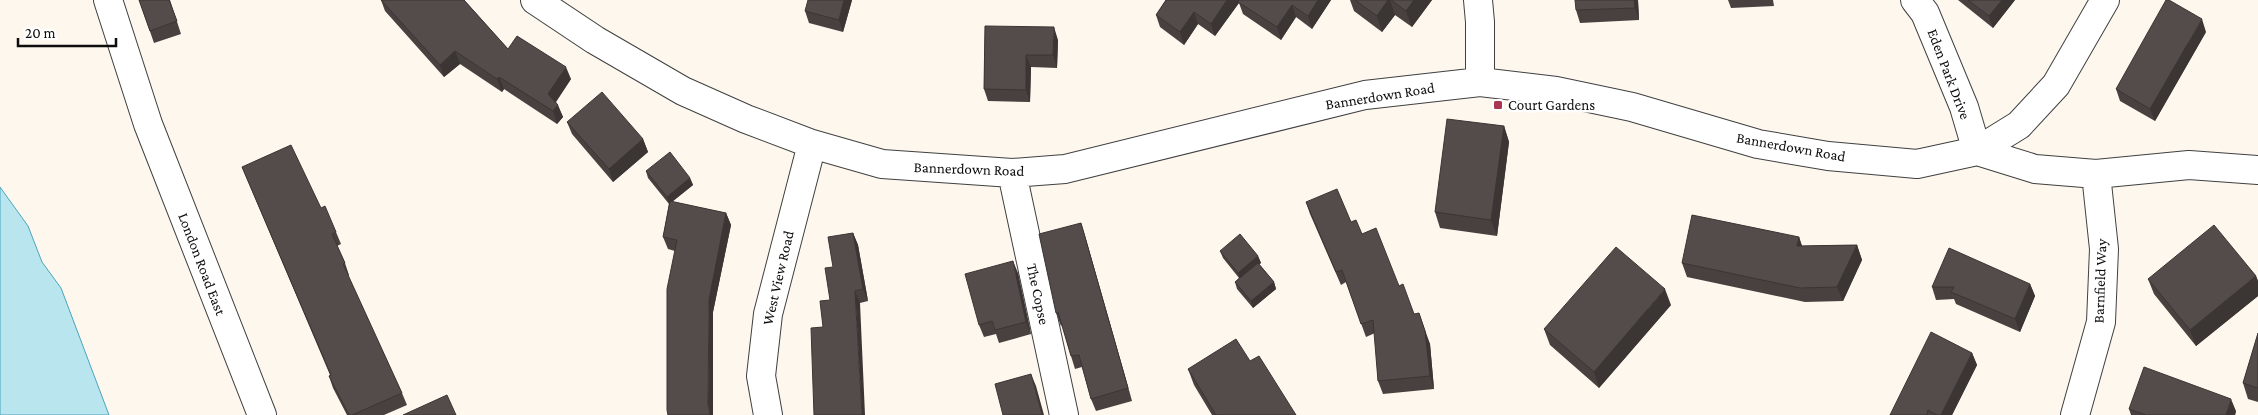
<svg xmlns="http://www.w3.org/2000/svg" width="2258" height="415" viewBox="0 0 2258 415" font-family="'Crimson Pro',serif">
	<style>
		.water { fill: #b9e5ee; stroke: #49a5bc }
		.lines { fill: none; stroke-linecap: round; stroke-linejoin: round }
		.minor-casing { stroke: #404040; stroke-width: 30 }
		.tertiary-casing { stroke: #404040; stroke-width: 30 }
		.minor { stroke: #fff; stroke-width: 28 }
		.tertiary { stroke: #fff; stroke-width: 28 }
		.wall { fill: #484140 }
		.shaded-wall { fill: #3b3534 }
		.building { fill: #544c4a; stroke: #3b3534 }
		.poi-dot { fill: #ab3652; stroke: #fff; stroke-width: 2 }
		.labels { text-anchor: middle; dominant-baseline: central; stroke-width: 5; stroke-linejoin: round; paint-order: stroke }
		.street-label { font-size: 15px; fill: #0d0d0d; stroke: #fff }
		.poi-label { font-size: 15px; fill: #0d0d0d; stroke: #fff; text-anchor: start }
	</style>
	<rect width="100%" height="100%" fill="#fdf7ee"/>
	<path class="water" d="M0,187l28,39 14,36 19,26 48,127h-109z"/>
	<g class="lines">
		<defs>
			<path id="minor" d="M535,0l60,40 88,51 63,28 66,25 70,20 130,9 53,-4 300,-74 115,-13 76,9 76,16 126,37 70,12 89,8 60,-13 58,18 61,5 93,-9 69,5
				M1478,0l2,22v60
				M1915,0l10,13 39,94 13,44
				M1977,151l42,-26 37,-40 49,-85
				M1012,173l52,242
				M768,415l-7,-39 7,-62 44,-170
				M2075,415l26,-93 3,-73 -8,-75"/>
			<path id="tertiary" d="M108,0l40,124 114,291"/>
		</defs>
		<use href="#minor" class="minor-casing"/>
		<use href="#tertiary" class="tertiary-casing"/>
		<use href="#minor" class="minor"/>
		<use href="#tertiary" class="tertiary"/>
	</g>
	<path class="wall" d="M139,0h31l11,34 -27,9z
		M381,0h83l44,49 63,30 -15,23 7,15 -6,7 -53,-35 -2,3 -42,-28 -16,13 -59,-66z
		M852,0l-9,32 -34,-9 -4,-12z
		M1166,0h165l-19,29 -16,-12 -15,23 -38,-26 -4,-11 -24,33 -17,-12 -14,21 -24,-18 -4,-12z
		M1350,0h82l-20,27 -17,-12 -13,17 -28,-21z
		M1638,0l1,20 -59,3 -4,-13z
		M1728,0h45l1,6 -43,2z
		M1958,0h57l-22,28z
		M985,26l73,14 -1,28 -26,-1 -1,35 -42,-1 -4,-12z
		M2206,32l-51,89 -35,-20 -4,-12z
		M567,122l76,17 5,13 -35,30 -41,-48z
		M1504,126l5,16 -12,94 -57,-8 -5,-16z
		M242,167l79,41 15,24 5,12 -4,2 8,17 4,12 -1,1 54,117 5,12 -23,10h-37l-14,-27 -4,-12 1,-1 -83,-196z
		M646,171l44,7 3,7 -21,17 54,11 5,12 -18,87 -38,-61 -7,-2 -5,-12 6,-33 -21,-26z
		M1306,202l45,20 11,12 37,52 31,58 4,45 -51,5 -5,-13 -3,-48 -9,4 -20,-55 -5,3 -31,-71z
		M1081,223l4,13 47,165 -36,10 -5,-12 -9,-32 -7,2 -4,-13 -9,-31 -1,1 -5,-13z
		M853,233l5,12 10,56 -8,2 -37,24 7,-27 3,-33z
		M1799,237l3,9 55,-1 5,15 -19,41 -38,1 -118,-25 -5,-14z
		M1220,251l38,5 3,7 -2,1 15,18 2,7 -23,19 -16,-19 -2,-7 4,-4 -16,-20z
		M1018,273l13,61 -32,9 -3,-9 -12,3 -5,-12z
		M2256,276l2,5v15l-62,50 -42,-52 -6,-15z
		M2030,284l5,12 -15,36 -64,-28 -2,-5 -18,1 -4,-13z
		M1671,305l-72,83 -49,-43 -6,-16z
		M2258,333v69l-10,-3 -5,-16z
		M1972,353l5,12 -25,50h-62z
		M1250,361l46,54h-84l-18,-30 -6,-16z
		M2129,409l107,2 -1,4h-104z"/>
	<path class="shaded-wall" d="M844,0h8l-9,32 -4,-12z
		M1227,0h14l-26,36 -4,-12z
		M1318,0h13l-19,29 -4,-13z
		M1388,0h2l5,15 -13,17 -5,-16z
		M1414,0h18l-20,27 -6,-16z
		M1634,0h4l1,20 -4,-12z
		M2002,0h13l-22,28 -4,-12z
		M1292,5l4,12 -15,23 -4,-13z
		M1194,12l4,12 -14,21 -4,-13z
		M2202,19l4,13 -51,89 -5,-12z
		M1054,27l4,13 -1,28 -4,-13z
		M455,51l5,13 -16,13 -4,-12z
		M1026,55l5,12 -1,35 -4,-12z
		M566,67l5,12 -18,27 -5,-12z
		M499,77l5,12 -2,3 -5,-13z
		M558,105l5,12 -6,7 -4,-13z
		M1504,126l5,16 -12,94 -6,-16z
		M643,139l5,13 -35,30 -4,-13z
		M690,178l3,7 -24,19 -2,-7z
		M726,213l5,12 -18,87v103h-3l-2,-11 1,-104z
		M1081,223l4,13 47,165 -4,-13z
		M853,233l5,12 10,56 -5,-12z
		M1799,237l5,15 -7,-6z
		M1857,245l5,15 -19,41 -6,-14z
		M1258,256l3,7 -21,17 -2,-7z
		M1013,261l5,12 13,61 -5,-12z
		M2256,276l2,5v15l-62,50 -6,-16z
		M1274,282l2,7 -23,19 -2,-7z
		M2030,284l5,12 -15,36 -5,-13z
		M1665,289l6,16 -72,83 -5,-16z
		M855,291l5,12 5,112h-3z
		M1419,313l11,31 4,45 -4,-13z
		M1972,353l5,12 -25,50h-11z
		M1031,374l5,12 8,29h-2z
		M2231,399l5,12 -1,4h-9z"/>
	<path class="building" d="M139,0h30l8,21 -27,10z
		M381,0h83l44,49 9,-13 49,31 -18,27 10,11 -5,6 -54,-34 -2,2 -42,-28 -15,14z
		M808,0h36l-5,20 -34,-9z
		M1166,0h61l-16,24 -17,-12 -14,20 -24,-17z
		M1239,0h79l-10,16 -16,-11 -15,22 -39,-25z
		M1355,0h33l-11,16z
		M1391,0h23l-8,11z
		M1575,0h59l1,8 -59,2z
		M1968,0h34l-13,16z
		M2166,0h3l33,19 -52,90 -34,-20z
		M985,26l69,1 -1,28h-27v35l-42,-1z
		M602,92l41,47 -34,30 -42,-47z
		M1447,119l57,7 -13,94 -56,-8z
		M291,145l30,63 4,-2 11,26 -4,2 13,29 -2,1 59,129 -50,22h-3l-20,-39 2,-1 -89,-208z
		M670,152l20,26 -23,19 -21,-26z
		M1337,189l14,33 5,-2 6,14 14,-6 23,58 4,-2 11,30 5,-1 6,18 5,45 -52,5 -5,-61 -12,4 -19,-54 -6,2 -30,-70z
		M670,201l56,12 -17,87 -1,104 2,11h-42l-1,-5v-121l10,-49 -14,-3z
		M1692,215l107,22 -2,9 60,-1 -20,42 -37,1 -118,-25z
		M1081,223l47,165 -37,11 -12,-44 -8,1 -13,-44 -2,1 -17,-79z
		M2214,225l42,51 -66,54 -42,-51z
		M853,233l10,56 -8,2 7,124h-48l-3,-87 12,-1 -3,-26 10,-1 -5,-32 8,-1 -5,-30z
		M1240,234l18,22 -20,17 -18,-22z
		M1616,247l49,42 -71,83 -50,-43z
		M1949,248l81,36 -15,35 -64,-27 3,-5h-22z
		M1013,261l13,61 -31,8 -3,-9 -13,4 -14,-51z
		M1258,263l16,19 -23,19 -16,-19z
		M1931,332l41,21 -31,62h-4l-9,-5 -1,5h-37z
		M2258,333v55l-15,-5z
		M1236,339l14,22 9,-5 37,59h-80l-28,-46z
		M2144,367l87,32 -5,16h-80l-17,-6z
		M1031,374l11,41h-39l-8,-31z
		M447,395l9,20h-53z"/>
	<rect class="poi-dot" x="1493" y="100" width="10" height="10" rx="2.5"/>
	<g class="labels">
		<g class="street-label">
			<text transform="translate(1949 74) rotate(69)">Eden Park Drive</text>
			<text transform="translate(1380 96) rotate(-9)">Bannerdown Road</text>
			<text transform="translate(1791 147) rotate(10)">Bannerdown Road</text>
			<text transform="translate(969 169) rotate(2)">Bannerdown Road</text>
			<text transform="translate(202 264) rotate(69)">London Road East</text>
			<text transform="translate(778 278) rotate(-77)">West View Road</text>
			<text transform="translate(2100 281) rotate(-88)">Barnfield Way</text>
			<text transform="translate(1038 294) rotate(78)">The Copse</text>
		</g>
		<g class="poi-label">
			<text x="1508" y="105">Court Gardens</text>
		</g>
	</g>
	<path d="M18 38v8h98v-8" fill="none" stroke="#0d0d0d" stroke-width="2.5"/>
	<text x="25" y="38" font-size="15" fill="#0d0d0d" stroke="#ffffff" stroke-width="4" paint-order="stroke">20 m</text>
</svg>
